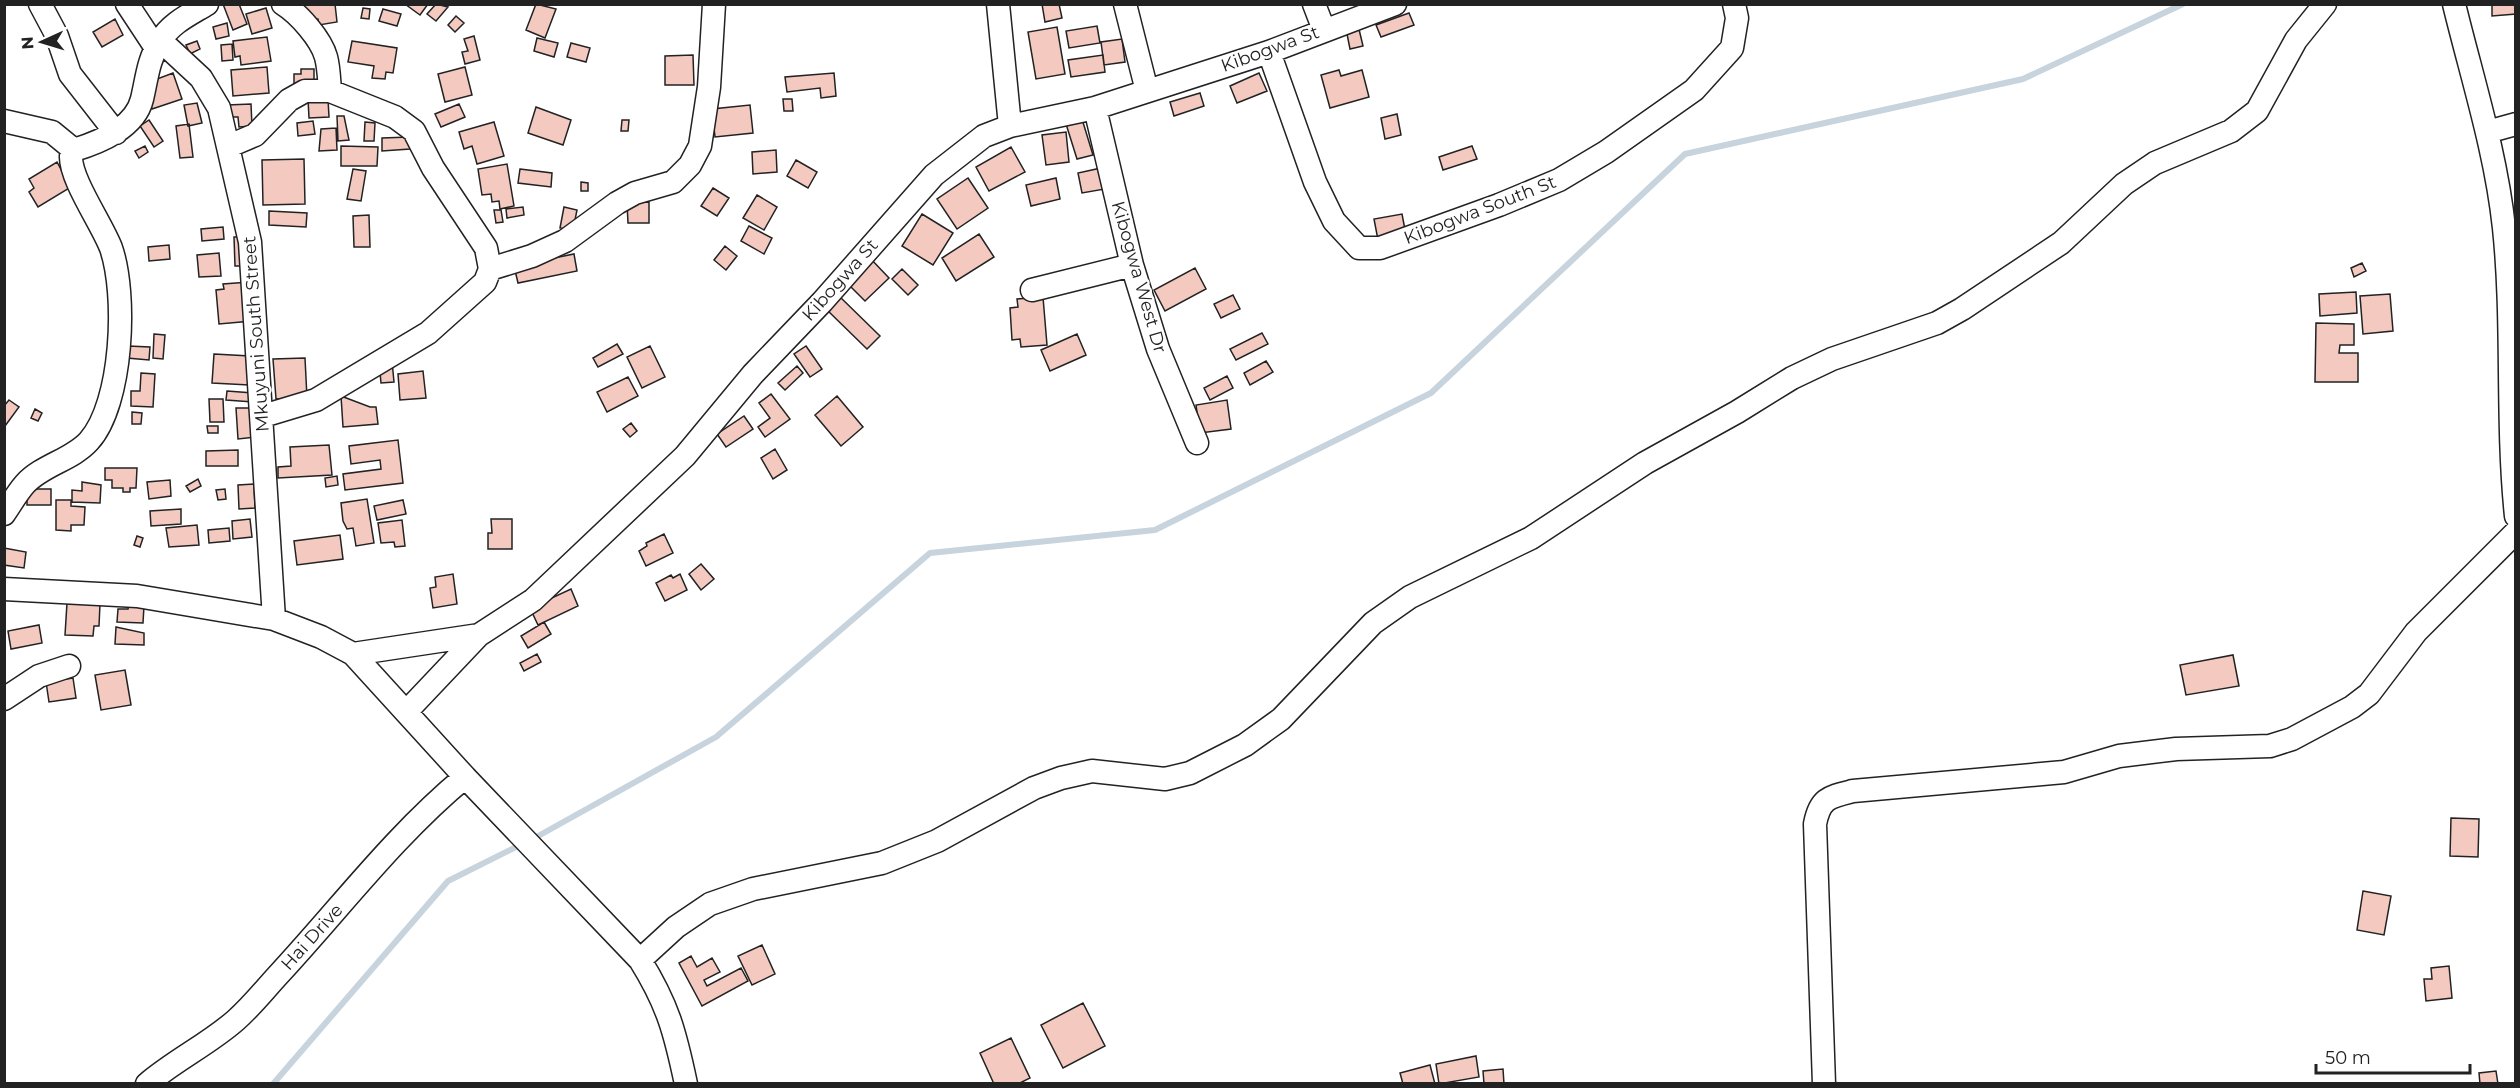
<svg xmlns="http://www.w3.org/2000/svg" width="2520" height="1088" viewBox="0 0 2520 1088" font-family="Montserrat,sans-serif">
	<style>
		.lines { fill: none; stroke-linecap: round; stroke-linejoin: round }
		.stream { stroke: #c7d3dd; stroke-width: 6 }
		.building { fill: #f3c9c0; stroke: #222; stroke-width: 1.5 }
		.minor-casing { stroke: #222; stroke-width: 25 }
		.minor { stroke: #fff; stroke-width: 22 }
		.labels { text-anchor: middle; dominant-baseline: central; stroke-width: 4.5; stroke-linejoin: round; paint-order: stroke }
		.street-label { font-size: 18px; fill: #222; stroke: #fff }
	</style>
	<rect width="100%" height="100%" fill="#fff"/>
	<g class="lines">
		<path class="stream" d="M531,840l185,-103 214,-184 225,-23 276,-137 254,-239 338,-75 160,-75
			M273,1084l175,-203 74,-37"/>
	</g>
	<path class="building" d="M223,4h16l8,20 -14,6z
		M303,4h32l2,18 -18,3 -1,-6 -12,2z
		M405,4h23l-8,11z
		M436,4l12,3 -12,14 -9,-7z
		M536,4l20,5 -11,29 -19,-8z
		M1042,4h17l3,14 -17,4z
		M2492,4h24v10l-24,2z
		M266,8l6,20 -20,6 -6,-20z
		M363,8l7,1 -1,10 -8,-1z
		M383,9l18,5 -4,12 -18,-5z
		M1409,13l5,12 -33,12 -5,-12z
		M456,16l8,7 -9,9 -7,-7z
		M115,19l8,16 -21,12 -9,-15z
		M227,23l2,13 -13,3 -3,-12z
		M1358,25l5,21 -13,3 -4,-20z
		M1097,26l3,17 -31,5 -3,-17z
		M1057,27l8,47 -29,5 -8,-47z
		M474,36l6,24 -15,4 -3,-12 6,-1 -4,-12z
		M267,37l4,24 -30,4 -1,-9 -5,1 -2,-16z
		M537,38l21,5 -4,14 -20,-6z
		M1122,39l3,23 -21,3 -3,-23z
		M197,41l3,8 -10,5 -4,-9z
		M352,41l45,7 -4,25 -7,-1 -1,7 -13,-1 2,-12 -26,-4z
		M571,43l19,5 -4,14 -19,-5z
		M232,44l1,16 -11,1 -1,-16z
		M693,55l1,30h-29v-29z
		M1103,55l2,17 -34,5 -3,-17z
		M267,67l2,26 -36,3 -2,-26z
		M465,67l7,28 -27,7 -7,-28z
		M301,69h13v19h-20v-14h7z
		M1339,70l2,6 21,-6 7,27 -39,11 -9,-33z
		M173,73l9,26 -30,10 -6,-16 3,-11z
		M834,73l2,23 -15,2 -1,-10 -33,4 -2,-15z
		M1259,73l8,18 -30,12 -7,-17z
		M1200,93l4,13 -30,10 -4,-14z
		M308,99h20l1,18 -20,1z
		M783,99h9l1,12h-9z
		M197,103l5,20 -14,3 -4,-21z
		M251,104l1,22 -13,1 -1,-10h-10l-1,-12z
		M459,104l6,13 -24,10 -6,-13z
		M750,105l3,28 -38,4 -3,-28z
		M536,107l35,13 -8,25 -35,-12z
		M1397,114l4,21 -16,4 -4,-21z
		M337,116h7l5,24 -11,1z
		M1082,119l11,36 -16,4 -11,-35z
		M149,120l14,21 -9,6 -14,-21z
		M622,120h7l-1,11h-7z
		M313,121l2,13 -17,2 -1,-13z
		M365,122l10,1 -1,18h-10z
		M494,122l10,34 -27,8 -5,-18 -8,3 -5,-17z
		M189,124l4,33 -13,1 -4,-32z
		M336,128l1,22 -18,1 2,-22z
		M1066,132l3,30 -23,3 -4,-30z
		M410,137v12l-28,2v-13z
		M145,146l3,6 -9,6 -4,-7z
		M341,146l37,1 -1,19h-36z
		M1472,146l5,13 -34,11 -4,-13z
		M1011,147l14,25 -36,19 -13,-24z
		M776,150l1,22 -24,2 -1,-22z
		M304,159l1,45 -42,1 -1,-45z
		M796,160l21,12 -9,16 -21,-12z
		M57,162l6,11 13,11 -38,23 -9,-15 5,-4 -5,-9z
		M507,164l7,42 -14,3 -1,-8 -7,1 -1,-8 -9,1 -4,-26z
		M1101,168l4,21 -23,4 -4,-20z
		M353,169l13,2 -5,30 -14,-2z
		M520,169l32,4 -1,14 -33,-4z
		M968,178l20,30 -31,21 -20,-30z
		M1056,178l4,21 -29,7 -5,-21z
		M581,182l7,1v8h-7z
		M713,188l16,10 -12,18 -16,-10z
		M757,195l20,12 -13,23 -21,-12z
		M649,202v21h-21l-1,-20z
		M523,207l1,8 -17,3 -1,-9z
		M564,207l13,3 -4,20 -13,-2z
		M494,210h7l2,12 -7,1z
		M269,211l38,2 -1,14 -37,-2z
		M922,214l31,19 -20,32 -31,-19z
		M1402,214l4,21 -28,5 -4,-21z
		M369,215l1,32h-16l-1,-31z
		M749,226l23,12 -8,16 -23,-13z
		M223,227l1,12 -22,2 -1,-12z
		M979,234l15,23 -38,24 -14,-23z
		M234,237h12l1,29h-12z
		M169,245l1,14 -21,2 -1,-14z
		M725,246l12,10 -11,14 -12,-10z
		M219,253l2,23 -22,1 -2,-22z
		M574,254l3,17 -59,12 -4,-17z
		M869,257l20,21 -24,23 -20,-20z
		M2362,263l4,8 -12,6 -3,-9z
		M1195,268l11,21 -41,22 -11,-21z
		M902,269l16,16 -10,10 -16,-16z
		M249,282l3,39 -33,3 -3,-34 8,-1 -1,-5z
		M2356,292l1,21 -37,3 -1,-22z
		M2390,294l3,37 -30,3 -3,-38z
		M838,295l42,41 -13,13 -42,-41z
		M1233,295l7,14 -19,9 -7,-14z
		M1043,297l4,48 -26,2 -1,-8 -8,1 -2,-32 8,-1 -1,-8z
		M2316,323l38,1v21h-14l-1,8h19v29h-43z
		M1262,333l6,11 -32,16 -6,-11z
		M154,334l11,1 -2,24 -10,-1z
		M1077,334l9,21 -36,16 -9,-21z
		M617,344l6,10 -25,13 -5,-9z
		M128,346l22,1 -1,13 -22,-2z
		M650,346l15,31 -23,11 -15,-31z
		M806,346l16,23 -12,8 -16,-23z
		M214,354l36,2 -1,29 -37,-2z
		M305,358l2,40 -31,1 -3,-40z
		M392,361l2,21 -13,1 -2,-21z
		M1266,361l7,11 -23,13 -6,-12z
		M797,366l6,7 -18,17 -7,-7z
		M423,371l3,27 -26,2 -2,-26z
		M141,373l14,1 -2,33 -22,-1v-15h9z
		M1227,376l6,12 -23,12 -6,-12z
		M628,377l10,19 -31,16 -10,-20z
		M227,391l26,2v9l-27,-2z
		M771,394l19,25 -25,18 -7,-10 12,-9 -11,-15z
		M341,396l29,11h6l2,17 -35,3z
		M837,396l26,31 -22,19 -26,-31z
		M209,399h14l1,23h-14z
		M9,400l10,7 -14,19 -1,-20z
		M1227,400l4,29 -31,4 -4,-28z
		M236,408h13l8,29 -19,2z
		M35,409l7,4 -4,8 -7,-3z
		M132,412l10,1 -1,11h-9z
		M744,416l9,13 -27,18 -9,-13z
		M631,423l6,8 -7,6 -7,-8z
		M207,426h11v7h-10z
		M398,440l5,43 -58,7 -2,-16 38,-5 -1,-9 -29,4 -2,-18z
		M329,445l3,30 -54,3v-11l13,-1 -1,-19z
		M775,449l12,21 -14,9 -12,-21z
		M238,450v16h-32v-15z
		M105,468h32l-1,20h-6v4h-7v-4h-11v-8h-7z
		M337,476l1,9 -12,2 -1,-9z
		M198,479l3,7 -11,6 -4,-6z
		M170,480l1,16 -22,3 -2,-17z
		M82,482l19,3 -1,18 -28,-1v-12l10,1z
		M254,484l1,24 -16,1 -1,-24z
		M27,489h24v16h-24z
		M225,489l1,10 -8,1 -2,-10z
		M367,499l7,44 -18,3 -3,-18 -6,1 -4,-8 -2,-18z
		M56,500h15v6l14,1 -1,18h-13v6l-15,-1z
		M403,500l3,14 -29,6 -3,-14z
		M181,509v15l-30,2 -1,-15z
		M250,519l2,18 -19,2 -1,-18z
		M491,519h21v30h-24v-16h4z
		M402,520l3,26 -10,1 -1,-5 -13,1 -3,-20z
		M197,525l2,20 -30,2 -3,-19z
		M229,528l1,13 -21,2 -1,-13z
		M664,534l9,19 -27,13 -7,-15 8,-5 -1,-3z
		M340,535l3,24 -46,6 -3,-24z
		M137,536l6,2 -3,9 -6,-2z
		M4,548l22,4 -2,16 -20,-3z
		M701,564l13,15 -13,11 -12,-16z
		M453,574l4,30 -24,4 -3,-20 6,-1 -1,-10z
		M680,574l7,16 -22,11 -9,-18 15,-8 2,3z
		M571,589l7,17 -40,19 -8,-17z
		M67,603l33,1 -1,22h-5l-1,10 -28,-1z
		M129,605l15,1 -1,17 -26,-1 1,-13h10z
		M544,622l7,12 -23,14 -7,-12z
		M39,625l3,18 -31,6 -3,-18z
		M116,627l28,6v12l-29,-1z
		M537,654l4,8 -17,9 -4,-8z
		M2233,655l6,31 -53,9 -6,-30z
		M125,670l6,35 -30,5 -6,-35z
		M73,678l3,20 -27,4 -3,-20z
		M2451,818l28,1 -1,38 -28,-1z
		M2363,891l28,5 -7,39 -27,-5z
		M762,945l13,29 -23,11 -14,-29z
		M691,956l6,11 15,-9 8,14 -16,8 3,6 34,-18 7,13 -46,25 -23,-43z
		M2449,966l3,32 -26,3 -2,-22h8l-1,-11z
		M1083,1003l22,43 -42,22 -22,-43z
		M1011,1038l19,40 -12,6h-24l-14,-31z
		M1476,1056l3,21 -40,7 -3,-20z
		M1430,1065l5,19h-32l-3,-11z
		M1503,1069l1,15h-20l-1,-13z
		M2496,1071l2,13h-18l-1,-11z"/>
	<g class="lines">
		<defs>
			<path id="minor" d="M40,4l17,32 13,38 46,59
				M127,4l29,44
				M283,4c16,10 38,35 43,53 3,11 3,23 4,34
				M998,4l12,122
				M1125,4l22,87
				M1314,4l10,26
				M2454,4c18,74 42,148 50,224 10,95 2,192 12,288
				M160,40l41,38 18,30 31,134 24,377
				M1269,52l46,130 19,39 25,27h21l119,-43 60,-25 47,-28 88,-62 38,-42 5,-30 -3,-14
				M1095,108l37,157 26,84 39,94
				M4,121l48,11 22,18
				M2487,132l29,-8
				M229,146l26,-11 34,-35 16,-9h25l65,26 19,14 19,37 53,80 4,21 -5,13 -57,51 -112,67 -53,16
				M490,269l42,-13 33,-15 52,-38 18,-10 38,-11 17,-17 10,-19 9,-59 5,-83
				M1032,290l100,-25
				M4,514c7,-10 13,-21 21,-30 17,-19 47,-24 64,-43 34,-38 38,-147 22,-193 -9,-24 -41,-69 -40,-92l3,-6c26,-8 61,-22 68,-51 5,-21 6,-39 18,-58 11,-18 29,-26 47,-37
				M4,589l133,7 137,23 47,18 32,17 112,123 175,183c28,45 35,72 46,124
				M353,654l126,-19 54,-35 152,-144 68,-82 69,-72 112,-127 50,-39 26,-10 85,-18 174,-56 126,-48
				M4,699l35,-23 30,-10
				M407,711l72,-76
				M640,960l36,-33 34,-23 43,-15 129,-26 55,-22 97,-53 27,-10 31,-7 73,8 25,-6 55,-28 36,-26 92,-96 37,-26 121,-59 114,-75 92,-51 55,-34 40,-19 105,-36 25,-14 99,-66 63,-59 31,-21 76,-32 26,-20 39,-71 29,-36
				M147,1084c28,-24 62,-40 89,-64 16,-14 30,-32 44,-47 61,-66 115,-138 185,-196
				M1824,1084l-9,-260c5,-26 14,-27 38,-33l211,-19 55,-16 57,-7 94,-3 22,-7 60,-32 17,-13 47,-62 100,-100"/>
		</defs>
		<use href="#minor" class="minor-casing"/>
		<use href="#minor" class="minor"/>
	</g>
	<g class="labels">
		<g class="street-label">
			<text transform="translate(1270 49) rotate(-20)">Kibogwa St</text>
			<text transform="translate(1480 210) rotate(-21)">Kibogwa South St</text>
			<text transform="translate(1139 277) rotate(74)">Kibogwa West Dr</text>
			<text transform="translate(840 280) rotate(-48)">Kibogwa St</text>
			<text transform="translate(256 334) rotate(-94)">Mkuyuni South Street</text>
			<text transform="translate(312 937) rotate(-48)">Hai Drive</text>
		</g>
	</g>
	<rect width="2520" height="1088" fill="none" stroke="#222222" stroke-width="12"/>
	<g transform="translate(42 42) rotate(266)" stroke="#ffffff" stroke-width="4.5" paint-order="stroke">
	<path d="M0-4.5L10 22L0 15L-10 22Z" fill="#222222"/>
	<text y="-9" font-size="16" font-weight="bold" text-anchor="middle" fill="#222222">N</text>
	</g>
	<path d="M2316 1064v9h154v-9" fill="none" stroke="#222222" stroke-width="3"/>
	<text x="2325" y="1064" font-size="18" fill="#222222" stroke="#ffffff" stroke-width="4.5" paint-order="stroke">50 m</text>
</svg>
